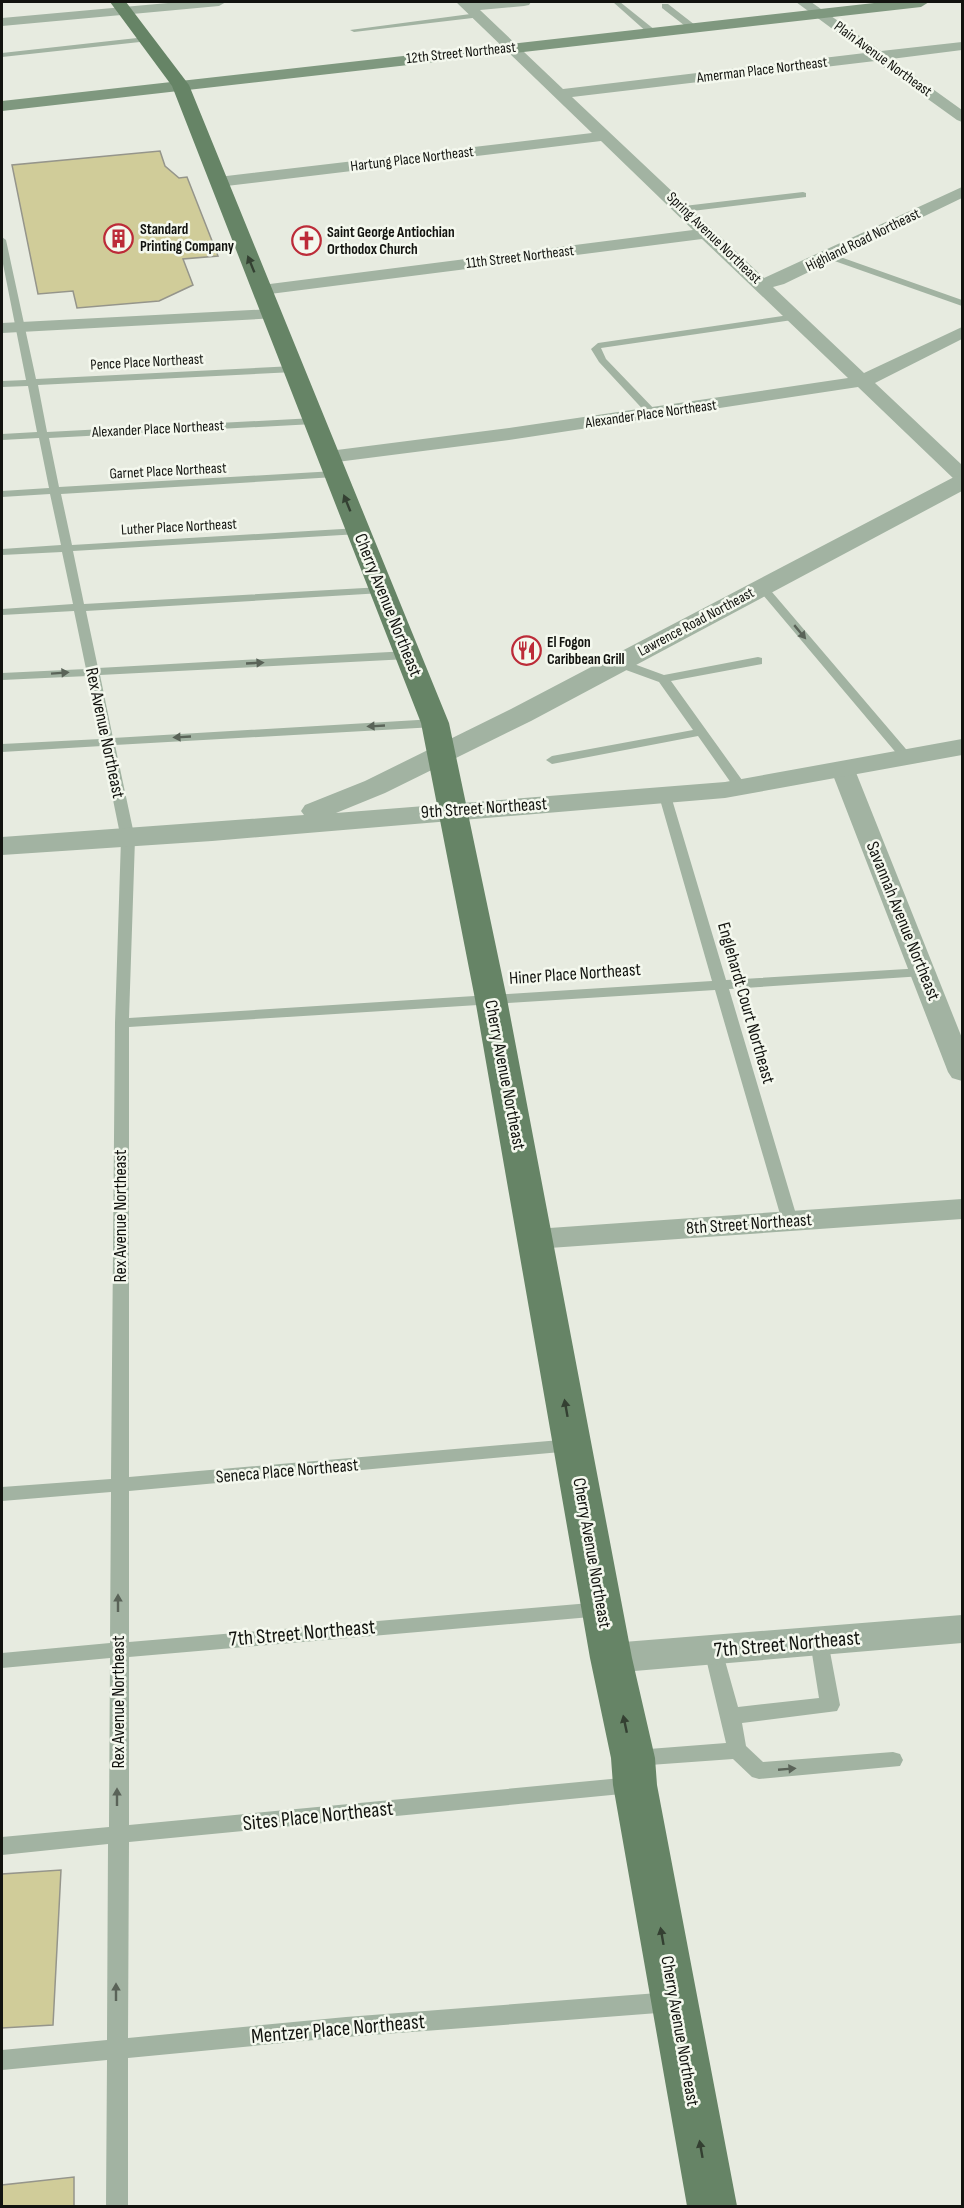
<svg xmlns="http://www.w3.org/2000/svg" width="964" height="2208" viewBox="0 0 964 2208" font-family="'Sofia Sans Condensed',sans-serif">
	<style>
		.building { fill: #d0cc99; stroke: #95958b; stroke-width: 1.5 }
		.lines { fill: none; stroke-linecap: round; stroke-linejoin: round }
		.service { fill: #a2b3a2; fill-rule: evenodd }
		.minor { fill: #a2b3a2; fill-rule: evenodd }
		.tertiary { fill: #a2b3a2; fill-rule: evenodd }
		.secondary { fill: #7f987f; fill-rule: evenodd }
		.primary { fill: #668466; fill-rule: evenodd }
		.oneway { fill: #344032 }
		.oneway2 { fill: #5a6358 }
		.labels { text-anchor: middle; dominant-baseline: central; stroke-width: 5; stroke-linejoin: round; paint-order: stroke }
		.far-street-label { font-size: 15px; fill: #12130f; stroke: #f4f8ee }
		.far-poi-label { font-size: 15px; font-weight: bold; fill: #12130f; stroke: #f4f8ee; text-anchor: start }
		.street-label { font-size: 18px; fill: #12130f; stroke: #f4f8ee }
		.near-street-label { font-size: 21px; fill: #12130f; stroke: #f4f8ee }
	</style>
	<rect width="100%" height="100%" fill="#e7ebe0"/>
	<path class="building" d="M160,151l5,15 14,12 8,-1 31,79 -35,3 10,26 -34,16 -82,7 -4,-17 -35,3 -26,-129z
		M61,1870l-8,155 -51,3v-154z
		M74,2177v29h-72v-21z"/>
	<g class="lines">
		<path class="service" d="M613,2h7l35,28v4h-6z
			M662,4h6l27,21v4h-6l-27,-21z
			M478,13l3,4 -127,15 -4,-2z
			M146,37l4,2 -1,2 -147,16v-4z
			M803,192l3,1v4l-122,15 -4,-3 4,-3z
			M2,237l4,3 30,139 258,-13 5,3 -5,3 -256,13 9,47 267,-14 5,3 -5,3 -265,14 10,49 276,-16 5,3 -5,3 -274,17 11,51 287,-17 5,3 -5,3 -286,17 11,53 298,-17 6,3 -6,3 -296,18 12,57 310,-17 6,4 -6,4 -308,16 13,63 322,-19 6,4 -6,4 -320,18 20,94 -6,179 583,-37 -53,-185 6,-4 6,4 55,184 197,-12 7,4 -7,4 -194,13 69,232 -2,4h-12l-2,-4 -67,-231 -586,37v450l443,-38 6,1 3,5 -3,5 -6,1 -443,40v151l473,-40 7,2 2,5 -2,5 -7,2 -473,41v168l503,-48 7,2 3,6 -3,6 -7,2 -503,49 -1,196 218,-21 325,-25 8,3 3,7 -3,7 -8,3 -325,25 -218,21v148h-22l1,-146 -105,10v-20l105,-10 1,-196 -106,11v-18l107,-10 1,-169 -108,10v-15l108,-10 1,-151 -109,9v-14l109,-8 4,-456 6,-184 -19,-93 -100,6v-8l99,-5 -13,-63 -86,4v-7l84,-4 -12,-58 -72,4v-6l71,-5 -11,-52 -60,3v-6l59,-4 -11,-51 -48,3v-6l47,-3 -10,-50 -37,2v-6l35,-2 -9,-46 -26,1v-6l24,-1 -24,-121z
			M829,253l133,47v6l-136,-48 -2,-2z
			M796,314l5,3 -2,2 -198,29 5,11 51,53 1,2 -5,3 -4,-1 -50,-54 -8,-13 7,-6z
			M762,584l4,1 145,170 2,3 -2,3h-8l-145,-172 -2,-2z
			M758,657l4,1v6l-91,17 76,106 -1,3h-10l-38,-54 -146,28 -6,-4 6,-4 141,-26 -34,-48 -44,-16v-6h8l41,15z
			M819,1633l7,3 2,5 12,64 -3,6 -95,12 4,23 17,16 130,-10 7,2 3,6 -3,6 -141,13 -7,-2 -19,-18 -97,7 -7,-2 -3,-6 3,-6 7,-2 90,-7 -22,-93 2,-5 7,-3 7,3 2,5 16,57 81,-9 -9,-57 2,-5z"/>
		<path class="minor" d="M179,2h47l-7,4 -217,20v-8z
			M456,2h75l-2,3 -5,1 -44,4 83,79 302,-36 -69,-51h15l70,49 81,-9v8l-71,9 71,51v12l-5,-2 -82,-59 -303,36 192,181 198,-91v11l-178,86 -11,3 91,86 98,-46v12l-87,44 87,82v17l-7,-2 -97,-93 -349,53 -180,23 -7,-2 -3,-4 3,-4 7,-2 180,-23 339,-50 -146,-139 -440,56 -6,-1 -3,-4 3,-4 6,-1 431,-55 -92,-89 -383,46 -6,-2 -2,-3 8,-5 374,-44z
			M271,309l6,1 3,4 -3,4 -275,15v-10z
			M843,763l9,2 3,5 107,268v43l-10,-3 -4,-6 -117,-302 3,-5z
			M962,1199v20l-427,30 -11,-3 -4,-7 4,-7 11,-3z
			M962,1615v28l-351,30 -13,-5 -5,-10 5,-10 13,-5z"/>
		<path class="tertiary" d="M962,475v16l-431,230 -146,72 -49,20 389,-31 237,-43v16l-237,43 -513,43 -210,14v-18l302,-22 -3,-4 4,-6 60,-24 146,-72 443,-232z"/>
		<path class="secondary" d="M883,2h46l-8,5 -919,104v-10z"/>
		<path class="primary" d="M110,2h16l63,83 260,638 58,276 125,659 23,100 2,27 80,421h-50l-74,-421 -2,-27 -21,-100 -115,-659 -54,-276 -249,-637z"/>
	</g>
	<defs><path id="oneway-solid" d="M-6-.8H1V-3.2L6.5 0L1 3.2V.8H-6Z" transform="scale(1.5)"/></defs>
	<g class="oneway">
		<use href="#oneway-solid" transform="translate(251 264) rotate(-112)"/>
		<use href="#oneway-solid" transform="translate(347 503) rotate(-112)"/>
		<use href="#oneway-solid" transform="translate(566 1408) rotate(-100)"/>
		<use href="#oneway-solid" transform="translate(625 1724) rotate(-102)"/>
		<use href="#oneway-solid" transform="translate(662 1936) rotate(-100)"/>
		<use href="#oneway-solid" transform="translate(701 2149) rotate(-100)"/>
	</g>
	<g class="oneway2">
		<use href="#oneway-solid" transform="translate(800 632) rotate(50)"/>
		<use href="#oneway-solid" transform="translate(255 663) rotate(-3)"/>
		<use href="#oneway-solid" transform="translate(60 673) rotate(-4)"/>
		<use href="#oneway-solid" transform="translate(376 726) rotate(177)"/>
		<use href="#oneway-solid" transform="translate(182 737) rotate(177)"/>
		<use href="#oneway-solid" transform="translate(118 1603) rotate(-90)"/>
		<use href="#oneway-solid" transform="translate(787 1769) rotate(-5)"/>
		<use href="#oneway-solid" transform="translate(117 1797) rotate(-90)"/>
		<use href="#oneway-solid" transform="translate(116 1992) rotate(-90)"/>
	</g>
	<defs>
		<symbol id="building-ring" viewBox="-11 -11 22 22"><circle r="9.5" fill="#f4f8ee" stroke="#bc2b38" stroke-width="1.5"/><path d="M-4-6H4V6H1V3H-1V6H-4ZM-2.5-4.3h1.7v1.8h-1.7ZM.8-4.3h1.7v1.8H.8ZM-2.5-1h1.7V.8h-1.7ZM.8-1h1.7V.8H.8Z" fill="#bc2b38"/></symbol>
		<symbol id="church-ring" viewBox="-11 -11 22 22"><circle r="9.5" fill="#f4f8ee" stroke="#bc2b38" stroke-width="1.5"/><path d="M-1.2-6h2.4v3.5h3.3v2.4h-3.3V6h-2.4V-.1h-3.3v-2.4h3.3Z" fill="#bc2b38"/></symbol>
		<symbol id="restaurant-ring" viewBox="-11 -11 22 22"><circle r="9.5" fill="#f4f8ee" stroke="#bc2b38" stroke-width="1.5"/><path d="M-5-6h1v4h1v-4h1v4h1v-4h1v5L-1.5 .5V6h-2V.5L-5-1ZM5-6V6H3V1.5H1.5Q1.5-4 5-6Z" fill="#bc2b38"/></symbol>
	</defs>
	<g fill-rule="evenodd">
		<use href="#building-ring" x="102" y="222" width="33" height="33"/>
		<use href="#church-ring" x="290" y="224" width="33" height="33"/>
		<use href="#restaurant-ring" x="510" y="634" width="33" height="33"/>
	</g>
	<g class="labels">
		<g class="far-street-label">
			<text transform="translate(461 53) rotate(-6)">12th Street Northeast</text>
			<text transform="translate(883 59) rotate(36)">Plain Avenue Northeast</text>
			<text transform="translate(762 70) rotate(-7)">Amerman Place Northeast</text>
			<text transform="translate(412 159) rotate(-7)">Hartung Place Northeast</text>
			<text transform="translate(714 238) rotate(44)">Spring Avenue Northeast</text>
			<text transform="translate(863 240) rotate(-26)">Highland Road Northeast</text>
			<text transform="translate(520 257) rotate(-7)">11th Street Northeast</text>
			<text transform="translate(147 362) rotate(-3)">Pence Place Northeast</text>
			<text transform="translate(651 414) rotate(-8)">Alexander Place Northeast</text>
			<text transform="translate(158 429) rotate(-3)">Alexander Place Northeast</text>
			<text transform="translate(168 471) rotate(-3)">Garnet Place Northeast</text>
			<text transform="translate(179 527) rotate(-3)">Luther Place Northeast</text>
			<text transform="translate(696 622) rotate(-28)">Lawrence Road Northeast</text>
		</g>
		<g class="far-poi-label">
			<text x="140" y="229">Standard<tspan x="140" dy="17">Printing Company</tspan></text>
			<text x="327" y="232">Saint George Antiochian<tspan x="327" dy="17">Orthodox Church</tspan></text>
			<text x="547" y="642">El Fogon<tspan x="547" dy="17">Caribbean Grill</tspan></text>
		</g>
		<g class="street-label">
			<text transform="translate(388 605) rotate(68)">Cherry Avenue Northeast</text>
			<text transform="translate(105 733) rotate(78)">Rex Avenue Northeast</text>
			<text transform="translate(484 808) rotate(-4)">9th Street Northeast</text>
			<text transform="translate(903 921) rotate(68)">Savannah Avenue Northeast</text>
			<text transform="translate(575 974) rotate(-4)">Hiner Place Northeast</text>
			<text transform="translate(746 1003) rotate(74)">Englehardt Court Northeast</text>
			<text transform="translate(505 1075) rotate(79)">Cherry Avenue Northeast</text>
			<text transform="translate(120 1216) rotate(-90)">Rex Avenue Northeast</text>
			<text transform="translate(749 1224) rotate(-4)">8th Street Northeast</text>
			<text transform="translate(287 1471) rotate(-5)">Seneca Place Northeast</text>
			<text transform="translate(592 1553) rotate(80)">Cherry Avenue Northeast</text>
			<text transform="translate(118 1702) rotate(-90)">Rex Avenue Northeast</text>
			<text transform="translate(680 2031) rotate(80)">Cherry Avenue Northeast</text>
		</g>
		<g class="near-street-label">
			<text transform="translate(302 1633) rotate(-5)">7th Street Northeast</text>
			<text transform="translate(787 1644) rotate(-5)">7th Street Northeast</text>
			<text transform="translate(318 1816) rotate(-6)">Sites Place Northeast</text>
			<text transform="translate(338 2029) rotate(-5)">Mentzer Place Northeast</text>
		</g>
	</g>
	<rect width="964" height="2208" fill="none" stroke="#12130f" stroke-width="6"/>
</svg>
